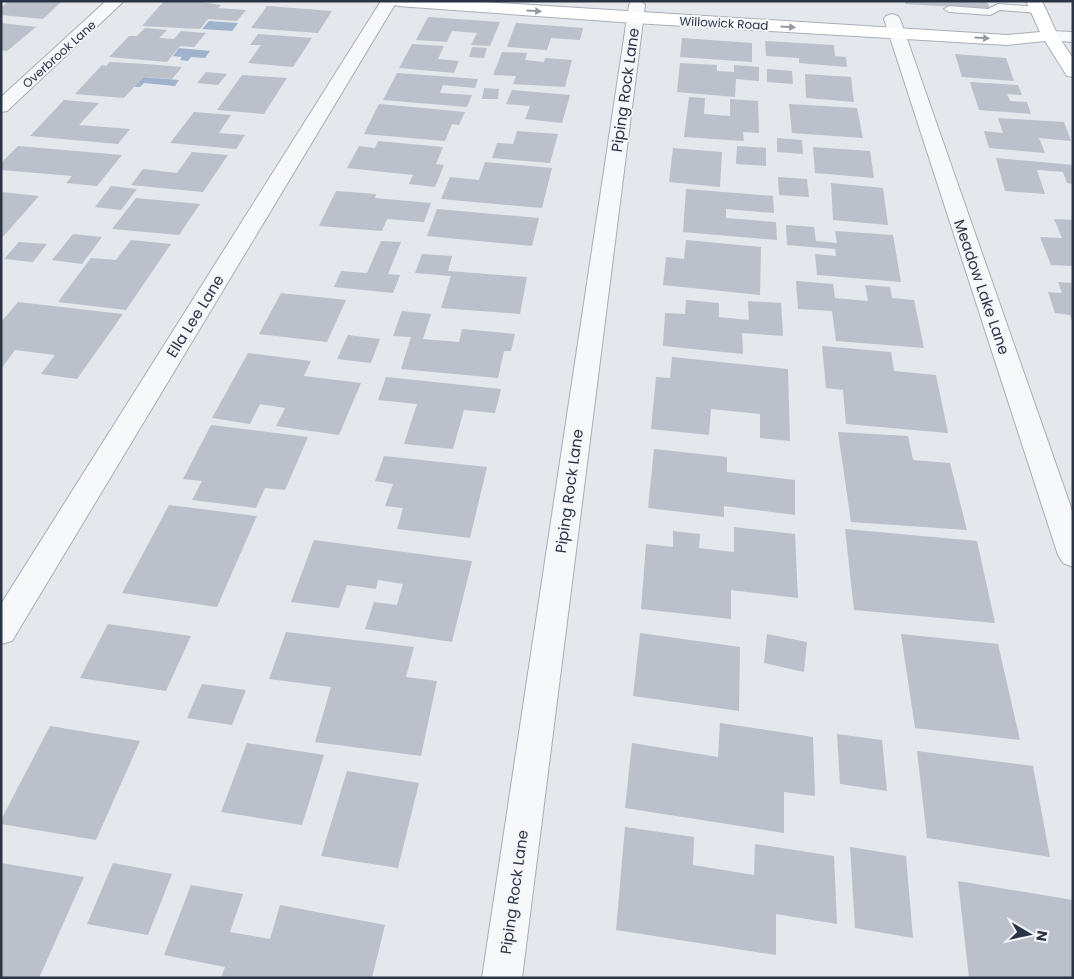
<svg xmlns="http://www.w3.org/2000/svg" width="1074" height="979" viewBox="0 0 1074 979" font-family="Poppins,sans-serif">
	<style>
		.water { fill: #9fb4cc }
		.building { fill: #bbc0ca }
		.lines { fill: none; stroke-linecap: round; stroke-linejoin: round }
		.service-casing { stroke: #a9aeb7; stroke-width: 2 }
		.minor-casing { stroke: #a9aeb7; stroke-width: 2 }
		.tertiary-casing { stroke: #a9aeb7; stroke-width: 2 }
		.secondary-casing { stroke: #a9aeb7; stroke-width: 2 }
		.service { fill: #f7f8fa; fill-rule: evenodd }
		.minor { fill: #f7f8fa; fill-rule: evenodd }
		.tertiary { fill: #f7f8fa; fill-rule: evenodd }
		.secondary { fill: #fff; fill-rule: evenodd }
		.oneway { fill: #959aa2 }
		.labels { text-anchor: middle; dominant-baseline: central; stroke-width: 4; stroke-linejoin: round; paint-order: stroke }
		.far-street-label { font-size: 12px; fill: #2b3445; stroke: #f4f6f9 }
		.street-label { font-size: 15px; fill: #2b3445; stroke: #f4f6f9 }
	</style>
	<rect width="100%" height="100%" fill="#e4e7ec"/>
	<path class="water" d="M209,21l29,2 -6,8 -30,-2z
		M179,48l31,3 -5,7 -14,-1 -3,4 -8,-1 2,-3 -9,-1z
		M143,77l36,3 -4,6 -31,-3 -4,4h-6z"/>
	<path class="building" d="M9,1h53l-19,18 -42,-4v-7z
		M164,1h30l27,4 -3,3 28,2 -9,11 -29,-2 -8,10 -58,-3z
		M905,1h82l3,8 -85,-5z
		M267,6l65,5 -14,22 -67,-5z
		M428,17l72,5 -10,24 -19,-1 6,-12 -25,-2 -5,11 -31,-2z
		M1,23l35,4 -29,24 -6,-1z
		M516,23l67,5 -3,12 -29,-2 -4,12 -40,-3z
		M145,28l22,2 -8,8 15,1 7,-8 25,2 -12,14 -14,-1 -13,16 -58,-5 20,-21h8z
		M258,34l54,4 -19,29 -45,-4 13,-18h-11z
		M682,38l70,5v19l-72,-5z
		M765,41l69,4 1,11 11,1 1,10 -48,-4v-5l-33,-2z
		M412,44l32,2 -6,13 21,2 -5,12 -55,-5z
		M472,47l15,1 -3,10 -15,-1z
		M502,52l25,1 -2,7 19,2 1,-4 27,2 -7,27 -52,-3 3,-8 -23,-1z
		M955,54l51,4 8,23 -52,-4z
		M110,62l36,2 36,3 -10,12 -29,-2 -19,21 -49,-4 27,-29 4,1z
		M680,63l37,2v6l17,1v-7l25,2v14l-23,-2 -1,18 -58,-5z
		M767,69l25,2 1,13 -26,-2z
		M206,72l21,2 -9,11 -21,-2z
		M397,73l81,6 -3,9 -32,-3 -3,8 32,2 -5,12 -84,-7z
		M805,74l46,3 3,25 -48,-4z
		M242,75l45,3 -23,36 -47,-4z
		M970,82l48,3 4,10 -15,-1 3,7 17,1 4,12 -52,-4z
		M484,88l15,1 -1,10h-16z
		M512,90l58,5 -8,28 -37,-4 5,-13 -24,-2z
		M689,97l16,1 -1,16 26,2v-17l28,2 1,32 -16,-1 1,9 -60,-4z
		M64,100l35,3 -20,22 51,4 -12,15 -88,-8z
		M379,104l86,8 -6,13 -7,-1 -7,17 -81,-7z
		M789,104l68,4 6,30 -71,-5z
		M194,112l37,3 -12,18 26,2 -9,14 -66,-6z
		M998,118l66,4 7,19 -32,-3 6,15 -56,-5 -5,-17 19,2z
		M517,131l41,3 -8,29 -58,-5 5,-15 16,1z
		M777,138l25,2 1,14 -26,-2z
		M378,141l65,6 -7,17 8,1 -9,22 -26,-3 4,-9 -66,-7 12,-22 16,2z
		M18,146l104,9 -25,31 -31,-3 6,-7 -71,-6v-7z
		M737,146l29,2v18l-30,-2z
		M813,147l57,4 4,27 -59,-5z
		M673,148l49,4 -2,35 -51,-5z
		M192,152l36,3 -25,37 -72,-7 12,-16 34,4z
		M996,158l77,7v19l-6,-1 -4,-11 -26,-2 8,24 -40,-3z
		M485,162l67,6 -10,40 -101,-9 9,-22 29,3z
		M778,177l29,2 2,18 -30,-2z
		M831,183l52,5 5,37 -55,-5z
		M111,186l26,3 -16,21 -26,-3z
		M686,189l87,7 1,17 -48,-4v9l50,4 1,18 -94,-8z
		M336,191l40,3 -1,4 56,5 -7,19 -37,-3 -5,12 -63,-5z
		M1,192l38,4 -38,43z
		M136,198l64,6 -21,31 -67,-6z
		M437,209l102,9 -7,28 -105,-10z
		M1054,219l19,1v46l-22,-1 -11,-28 22,1z
		M786,225l28,2 2,14 21,2 -2,-12 58,4 8,47 -84,-7 -2,-21 21,2 -1,-7 -48,-4z
		M73,234l29,3 -20,27 -30,-4z
		M131,240l40,4 -45,66 -68,-8 33,-44 25,2z
		M686,240l75,7 -1,48 -97,-10 3,-28 18,2z
		M381,241l20,1 -13,32 12,1 -7,18 -59,-6 7,-16 26,2z
		M19,242l28,2 -14,18 -29,-3z
		M422,254l30,2 -4,15 79,6 -7,37 -79,-6 10,-32 -36,-3z
		M796,281l37,3 2,14 33,3 -3,-16 25,2 2,11 22,2 10,48 -88,-7 -4,-30 -34,-2z
		M1058,282l15,1v40l-3,-8 -15,-2 -7,-21 14,1z
		M281,293l65,7 -19,42 -68,-8z
		M686,300l33,3v14l30,3 -1,-19 33,2 2,33 -41,-3 1,21 -80,-8 2,-33 20,1z
		M18,302l105,12 -46,65 -36,-5 14,-19 -40,-5 -14,19v-47z
		M402,311l29,3 -8,25 36,3 3,-13 53,5 -4,17h-7l-6,27 -97,-9 10,-32 -18,-1z
		M348,335l32,4 -9,24 -34,-4z
		M822,346l69,6 3,19 42,4 12,58 -102,-9 -3,-34 -17,-2z
		M248,353l63,8 -7,15 57,7 -22,52 -63,-9 9,-18 -25,-4 -10,20 -38,-6z
		M672,357l116,12 2,72 -30,-3v-24l-49,-5 -2,26 -58,-6 5,-52 14,1z
		M386,377l115,12 -6,24 -31,-3 -11,39 -49,-5 13,-40 -39,-4z
		M211,425l97,12 -23,53 -20,-2 -9,20 -64,-8 10,-19 -19,-2z
		M838,432l70,4 5,24 37,3 17,67 -116,-8z
		M654,449l73,8v15l68,8v35l-71,-9v11l-76,-9z
		M384,456l103,11 -17,71 -73,-9 6,-21 -18,-2 8,-22 -18,-3z
		M169,505l88,11 -40,91 -95,-14z
		M734,527l61,7 3,64 -67,-8v29l-90,-10 5,-65 27,3v-16l27,3 -1,14 35,4z
		M845,529l132,12 18,82 -141,-13z
		M314,540l158,21 -20,81 -87,-13 9,-27 23,3 6,-21 -25,-4 -2,9 -29,-4 -8,23 -48,-6z
		M108,624l83,12 -25,55 -86,-13z
		M286,632l128,15 -8,30 31,4 -16,75 -106,-14 16,-55 -62,-8z
		M640,633l100,14 -1,64 -106,-15z
		M767,634l40,8 -3,30 -40,-9z
		M901,634l97,10 22,96 -105,-12z
		M202,684l44,6 -14,35 -45,-7z
		M720,723l93,14 2,59 -31,-4v41l-159,-25 7,-65 86,14z
		M50,726l90,15 -44,99 -95,-16v-4z
		M837,734l45,6 5,51 -47,-7z
		M247,743l77,12 -22,70 -81,-13z
		M917,751l116,15 17,91 -123,-19z
		M347,771l72,12 -21,85 -77,-12z
		M625,827l69,10 -1,28 61,10 1,-31 79,12 3,68 -61,-10v41l-160,-25z
		M850,847l56,9 7,82 -58,-10z
		M1,863l83,14 -45,101 -38,-1z
		M113,863l59,11 -24,61 -61,-11z
		M958,881l115,19v78h-104z
		M191,885l52,9 -13,38 40,7 10,-34 105,20 -13,53h-151l4,-11 -61,-12z"/>
	<g class="lines">
		<defs>
			<path id="service" d="M998,4l40,3 5,3 -5,3 -38,-3 -10,5 -41,-3 -5,-3 5,-3 39,3z"/>
			<path id="minor" d="M106,1h18l-117,110 -6,1v-15z
				M381,1h16l-385,640 -11,3v-40z
				M641,1l4,4 -123,973h-40l147,-973 2,-3z
				M892,14l6,2 2,3 173,494v54l-10,-4 -5,-8 -174,-536 2,-3z"/>
			<path id="tertiary" d="M1050,31l23,1v10l-29,-2 -2,-4 2,-4z"/>
			<path id="secondary" d="M390,1h78l539,34 33,-3 -14,-31h16l16,35 15,22v19l-6,-1 -22,-35 -38,4 -372,-22 -237,-17 -6,-2z"/>
		</defs>
		<use href="#service" class="service-casing"/>
		<use href="#minor" class="minor-casing"/>
		<use href="#tertiary" class="tertiary-casing"/>
		<use href="#secondary" class="secondary-casing"/>
		<use href="#service" class="service"/>
		<use href="#minor" class="minor"/>
		<use href="#tertiary" class="tertiary"/>
		<use href="#secondary" class="secondary"/>
	</g>
	<defs><path id="oneway-solid" d="M-6-.8H1V-3.2L6.5 0L1 3.2V.8H-6Z" transform="scale(1.25)"/></defs>
	<g class="oneway">
		<use href="#oneway-solid" transform="translate(534 11) rotate(4)"/>
		<use href="#oneway-solid" transform="translate(788 27) rotate(3)"/>
		<use href="#oneway-solid" transform="translate(982 38) rotate(3)"/>
	</g>
	<g class="labels">
		<g class="far-street-label">
			<text transform="translate(724 23) rotate(3)">Willowick Road</text>
			<text transform="translate(59 54) rotate(-42)">Overbrook Lane</text>
		</g>
		<g class="street-label">
			<text transform="translate(625 90) rotate(-82)">Piping Rock Lane</text>
			<text transform="translate(982 287) rotate(71)">Meadow Lake Lane</text>
			<text transform="translate(195 316) rotate(-58)">Ella Lee Lane</text>
			<text transform="translate(569 491) rotate(-82)">Piping Rock Lane</text>
			<text transform="translate(514 892) rotate(-82)">Piping Rock Lane</text>
		</g>
	</g>
	<rect width="1074" height="979" fill="none" stroke="#2b3445" stroke-width="5"/>
	<g transform="translate(1029 934) rotate(99)" stroke="#f4f6f9" stroke-width="4" paint-order="stroke">
	<path d="M0-4L9 19L0 12L-9 19Z" fill="#2b3445"/>
	<text y="-8" font-size="14" font-weight="bold" text-anchor="middle" fill="#2b3445">N</text>
	</g>
</svg>
